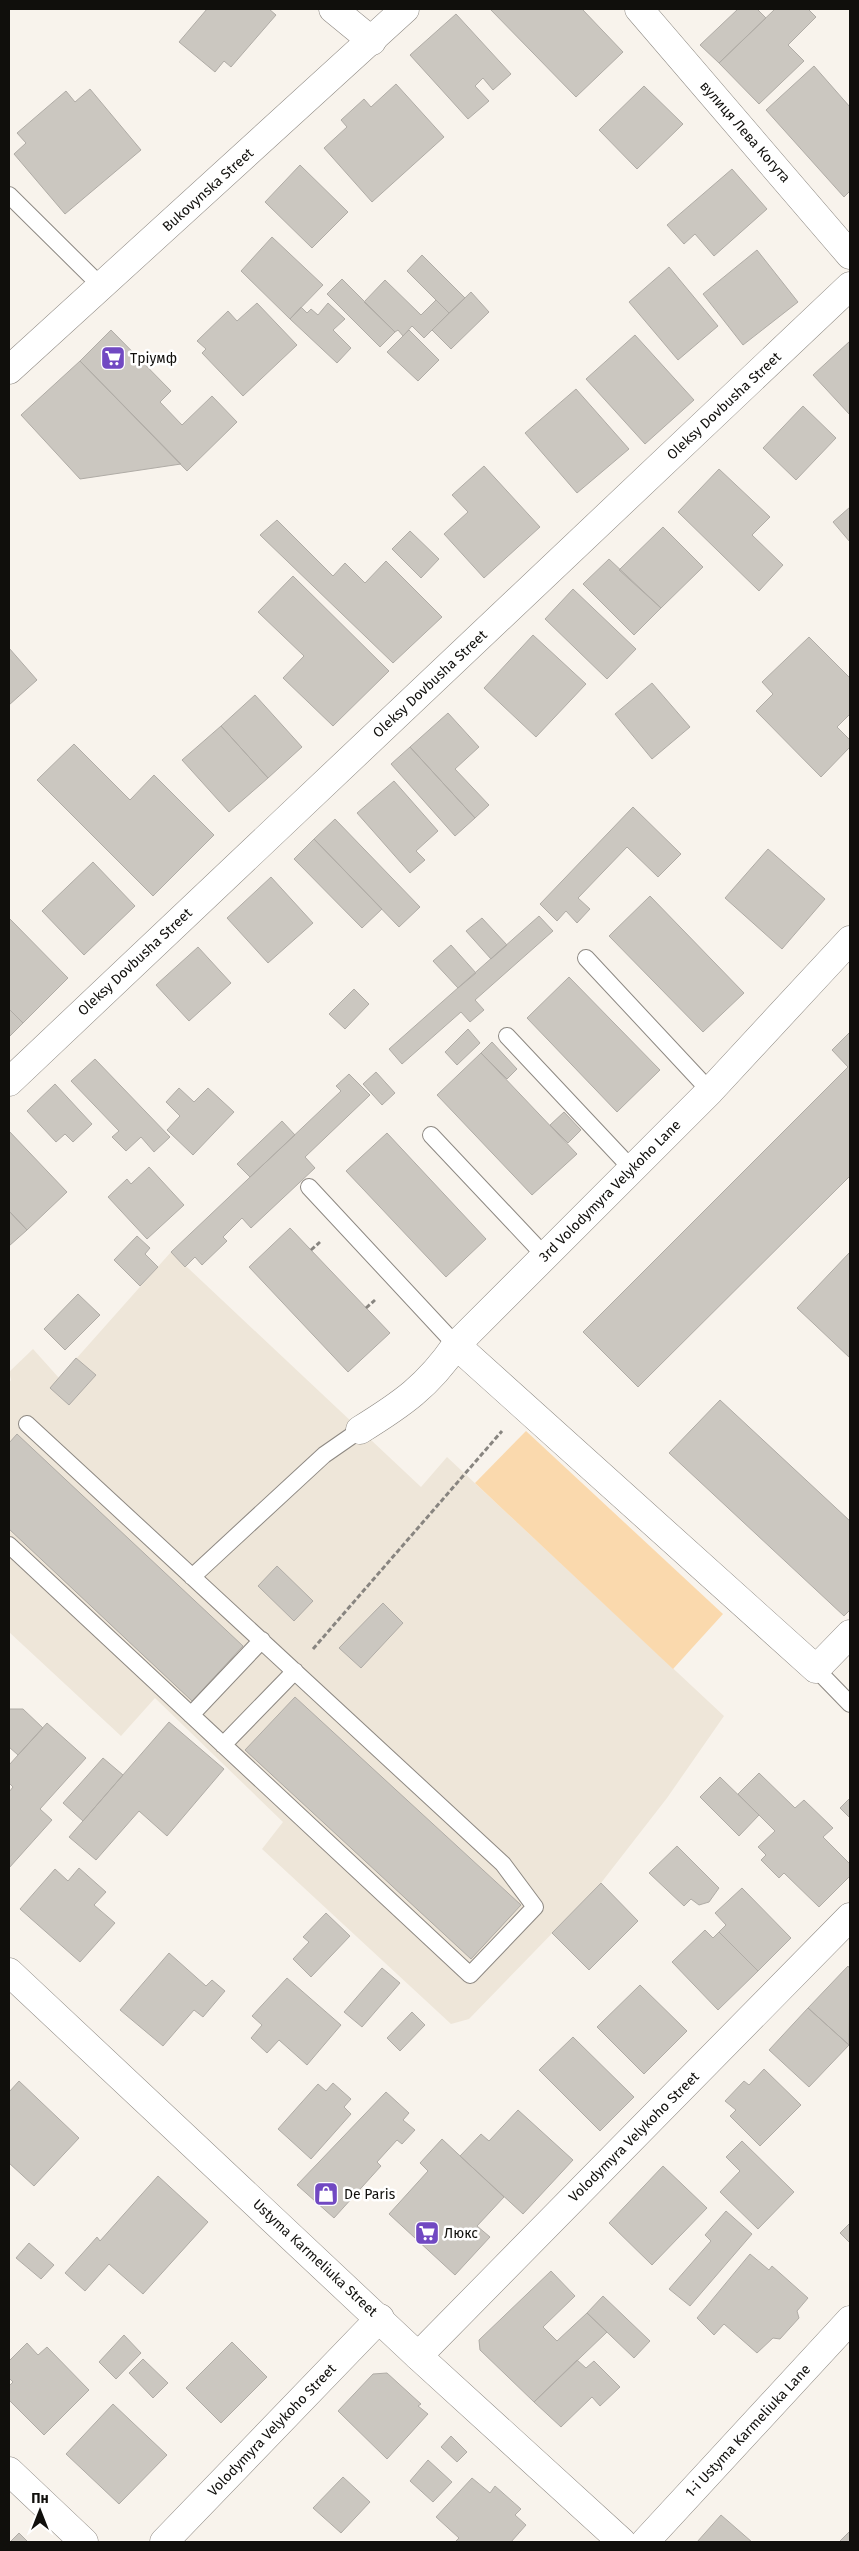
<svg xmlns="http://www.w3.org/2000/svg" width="859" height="2551" viewBox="0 0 859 2551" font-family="'Fira Sans',sans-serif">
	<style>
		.built { fill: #eee6d9 }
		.green { fill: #fad9ad }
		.building { fill: #cbc7c0; stroke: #b0aca6 }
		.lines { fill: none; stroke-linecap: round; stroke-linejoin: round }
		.service-casing { stroke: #8d8882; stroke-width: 18 }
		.minor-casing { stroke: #8d8882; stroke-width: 29 }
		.tertiary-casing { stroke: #8d8882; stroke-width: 29 }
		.path { stroke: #888580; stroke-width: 3; stroke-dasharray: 5 2.5; stroke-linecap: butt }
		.service { stroke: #fff; stroke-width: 16 }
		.minor { stroke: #fff; stroke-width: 28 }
		.tertiary { stroke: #fff; stroke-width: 28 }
		.labels { text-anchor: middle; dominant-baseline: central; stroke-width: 5; stroke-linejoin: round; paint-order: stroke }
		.street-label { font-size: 14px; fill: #100f0c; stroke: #fff }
		.poi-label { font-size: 14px; fill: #100f0c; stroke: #fff; text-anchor: start }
	</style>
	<rect width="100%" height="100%" fill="#f8f3ec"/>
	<path class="built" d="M171,1252l250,235 26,-30 277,259 -57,82 -66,85 -132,136 -18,5 -189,-175 21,-27 -128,-124 -34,38 -112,-104v-249l2,-3 -2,-8 24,-23 26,29z"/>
	<path class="green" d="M526,1431l197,183 -50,55 -198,-186z"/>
	<path class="building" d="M207,9h62l7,6 -45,52 -7,-6 -9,11 -36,-30z
		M490,9h92l41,43 -47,45z
		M738,9h19l9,9 -47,45 -19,-18z
		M775,9h33l8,8 -28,28 16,16 -45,43 -40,-41z
		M456,14l55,60 -18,16 -10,-12 -8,8 14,15 -21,18 -58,-64z
		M814,66l36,41v84l-6,6 -78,-87z
		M396,84l48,53 -72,65 -48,-54 23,-21 -6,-7 23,-21 7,8z
		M644,86l39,38 -46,45 -38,-39z
		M90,89l51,61 -76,64 -51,-60 12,-11 -9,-10 49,-42 9,11z
		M300,165l48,47 -36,36 -47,-46z
		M732,169l35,40 -53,47 -19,-22 -11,10 -17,-19z
		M272,237l51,48 -33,34 -49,-48z
		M757,250l41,52 -55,43 -40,-51z
		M422,255l43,43 -16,15 -42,-42z
		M669,267l49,59 -40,34 -49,-58z
		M342,279l53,53 -15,15 -53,-53z
		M385,280l36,35 15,-15 13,13 -25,25 -12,-12 -9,10 -5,-6 -3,2 -31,-30z
		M471,292l18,20 -38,37 -19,-19z
		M257,303l40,42 -54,51 -41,-43 4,-4 -9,-8 31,-30 9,10z
		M328,303l17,16 -12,11 18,18 -14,15 -47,-44 11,-12 6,6 4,-4 7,6z
		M111,330l60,61 -11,11 22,23 30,-29 25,26 -50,49 -107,-110z
		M409,330l30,30 -21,21 -31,-29z
		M635,335l59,65 -49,44 -59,-65z
		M850,341v74l-37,-40z
		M80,361l101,103 -101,15 -59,-64z
		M576,389l53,60 -52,44 -52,-60z
		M803,406l33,32 -40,42 -33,-32z
		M484,466l56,61 -56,51 -40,-44 24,-22 -16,-17z
		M719,469l51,48 -18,18 31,30 -24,26 -81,-79z
		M850,507v35l-17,-20z
		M277,520l56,56 12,-13 20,20 21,-22 56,56 -49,46 -133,-128z
		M663,527l40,40 -42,41 -42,-38z
		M410,531l29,28 -18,19 -29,-29z
		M609,559l52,49 -27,27 -51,-51z
		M293,576l96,95 -56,55 -50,-48 21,-22 -46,-44z
		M573,589l63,60 -29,30 -62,-60z
		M533,635l53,49 -50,53 -52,-49z
		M809,637l41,41v36l-13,13 13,13v7l-29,30 -65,-66 17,-17 -11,-12z
		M9,648l28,32 -28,25z
		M652,683l38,44 -38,32 -37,-45z
		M255,695l47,52 -34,31 -47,-52z
		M448,713l31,34 -24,22 34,36 -14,13 -65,-71z
		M221,726l47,52 -39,34 -47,-52z
		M74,744l56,56 24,-25 60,60 -61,61 -116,-116z
		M410,747l65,71 -20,18 -64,-72z
		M394,781l44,50 -22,20 9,9 -15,13 -53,-60z
		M633,807l48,47 -23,23 -31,-30 -49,51 12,11 -13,14 -11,-12 -9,10 -17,-17z
		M335,819l85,88 -21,20 -85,-88z
		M314,839l68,70 -20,19 -68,-69z
		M768,849l57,50 -43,50 -57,-51z
		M93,862l42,44 -51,49 -42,-44z
		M271,877l42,46 -45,40 -41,-45z
		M650,896l94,97 -41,39 -94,-96z
		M539,916l14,15 -78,69 9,10 -14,12 -9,-10 -59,52 -13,-15z
		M9,918l59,60 -45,45 -14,-14z
		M482,918l25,27 -16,14 -25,-28z
		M451,945l25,28 -18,15 -25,-27z
		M198,947l33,36 -42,38 -33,-36z
		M569,977l91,93 -43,42 -90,-94z
		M354,989l15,15 -24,25 -16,-15z
		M9,1009l14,14 -14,14z
		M468,1029l12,14 -23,22 -12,-13z
		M850,1032v144l-212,211 -55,-55 265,-265 -16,-17z
		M492,1042l25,27 -10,10 -26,-26z
		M481,1053l96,101 -45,41 -95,-100z
		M95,1059l75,78 -16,15 -13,-15 -15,14 -14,-14 7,-6 -48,-50z
		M376,1072l19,21 -13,12 -19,-21z
		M349,1074l21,21 -65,62 10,11 -64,60 -9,-10 -19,19 4,4 -25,24 -7,-8 -10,10 -14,-15 170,-161 -5,-5z
		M55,1084l37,40 -19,18 -8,-8 -9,8 -29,-31z
		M179,1088l15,14 14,-14 26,24 -41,43 -26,-25 13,-14 -14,-14z
		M564,1112l17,18 -13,13 -18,-18z
		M282,1121l13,14 -45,42 -13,-13z
		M9,1131l58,61 -40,38 -18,-19z
		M387,1133l99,106 -40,38 -100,-106z
		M149,1167l35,38 -37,34 -39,-42 19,-18 4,5z
		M9,1211l18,19 -18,16z
		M290,1228l100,105 -42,39 -99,-105z
		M137,1236l13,12 -5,6 13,13 -18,19 -26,-26z
		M850,1252v106l-53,-50z
		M78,1294l22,21 -35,35 -21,-21z
		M76,1358l20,17 -27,30 -19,-17z
		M720,1400l130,121v89l-6,6 -175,-163z
		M17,1434l226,212 -51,55 -183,-172v-86z
		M277,1566l36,35 -19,20 -36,-35z
		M383,1603l20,20 -42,45 -22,-20z
		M295,1697l226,208 -50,54 -226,-209z
		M9,1709h14l20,19 -25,27 -9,-8z
		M169,1722l55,47 -57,67 -28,-25 -43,49 -27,-23z
		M47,1723l39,35 -46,51 12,11 -43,48v-76l4,-5 -4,-4v-18z
		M103,1758l20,17 -40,46 -20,-18z
		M759,1773l36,35 9,-8 29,28 -10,9 27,27v12l-31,31 -35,-34 -5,5 -18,-18 5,-5 -8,-8 17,-16 -37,-37z
		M720,1777l39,38 -20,21 -39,-39z
		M850,1798v20l-10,-10z
		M677,1846l42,42 -10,14 -10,3 -8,-6 -7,7 -35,-33z
		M79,1868l27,24 -12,13 21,18 -35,39 -60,-53 35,-40 13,12z
		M601,1883l37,38 -49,49 -37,-37z
		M742,1888l49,50 -33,33 -39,-39 7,-7 -11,-12z
		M326,1913l24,23 -39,41 -18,-18 16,-17 -6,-5z
		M705,1930l8,8 6,-6 39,39 -40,39 -46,-48z
		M169,1953l37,33 6,-6 13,11 -22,26 -9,-7 -31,36 -43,-36z
		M848,1966l2,3 -1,76 -41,-37z
		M382,1968l18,15 -38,44 -18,-15z
		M287,1978l54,47 -34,40 -28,-25 -12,13 -16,-15 11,-13 -10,-9z
		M640,1985l47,46 -43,43 -47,-47z
		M808,2008l41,37 -40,42 -40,-37z
		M412,2012l13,13 -25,26 -13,-13z
		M573,2037l61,60 -34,34 -61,-61z
		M764,2069l37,36 -41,41 -30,-30 6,-6 -11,-9 19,-20 5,4z
		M19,2081l60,57 -45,48 -25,-23v-71z
		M333,2083l18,16 -7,8 7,7 -40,45 -33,-30 40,-45 8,7z
		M386,2092l23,21 -6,7 12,10 -13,14 -5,-4 -20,22 4,4 -47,52 -37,-33z
		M518,2110l55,50 -50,54 -63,-58 21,-22 8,7z
		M442,2139l62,58 -27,29 13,11 -35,38 -66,-61 39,-43 -8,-8z
		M742,2141l52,51 -36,37 -38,-37 20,-21 -14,-14z
		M663,2166l44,42 -55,57 -43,-42z
		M158,2176l50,46 -65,72 -34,-30 -24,27 -20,-18 32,-36 3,4z
		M726,2211l26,23 -62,72 -21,-17 42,-48 -6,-6z
		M850,2223v20l-10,-10z
		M29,2243l25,22 -13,14 -25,-21z
		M750,2254l19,16 3,-4 36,32 -11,13 2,7 -19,21 -7,-1 -16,15 -33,-29 -10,11 -17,-17z
		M551,2271l24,25 -32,31 14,14 30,-28 20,19 -73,70 -54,-52 -1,-10z
		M603,2296l47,45 -16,17 -47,-45z
		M124,2335l17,18 -25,26 -17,-17z
		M232,2342l35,35 -46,46 -35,-35z
		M27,2343l11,12 9,-8 42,43 -45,45 -35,-35v-14l4,-4 -4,-4v-17z
		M143,2359l25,24 -15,15 -24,-25z
		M577,2360l9,8 8,-7 26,26 -20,19 -8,-9 -31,30 -27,-25z
		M387,2373l34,31 -3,2 10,8 -41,45 -49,-48 35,-37z
		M113,2404l54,51 -48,49 -53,-50z
		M451,2436l16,16 -10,10 -16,-15z
		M428,2460l24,22 -19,20 -23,-21z
		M343,2477l27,25 -29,31 -28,-25z
		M472,2478l18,15 5,-7 26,23 -6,6 11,10 -15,17h-56l4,-4 -23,-21z
		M721,2515l31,27h-55z
		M850,2531v11h-11z
		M19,2533l9,9h-18z"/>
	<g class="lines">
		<defs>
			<path id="service" d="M9,195l92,91
				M586,958l124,133
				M507,1036l125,133
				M431,1135l114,121
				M309,1187l147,158
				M9,1545l461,430 65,-68 -32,-43 -476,-440
				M192,1577l132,-122 36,-25
				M816,1669l34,35
				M191,1715l71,-75
				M223,1745l72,-74"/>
			<path id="minor" d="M333,9l39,32
				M639,9l211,246
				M9,1082l841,-796
				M456,1345l360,324 34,-35
				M360,1430c42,-26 68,-44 96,-85l254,-254 140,-151
				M418,2356l432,-439
				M9,2471l75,71
				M164,2542l216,-224
				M645,2542l205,-222"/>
			<path id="tertiary" d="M9,370l396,-361
				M9,1972l409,384 204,186"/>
		</defs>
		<use href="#service" class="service-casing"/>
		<use href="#minor" class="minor-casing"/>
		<use href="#tertiary" class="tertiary-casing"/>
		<path class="path" d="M311,1250l9,-8
			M366,1308l9,-8
			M313,1649l189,-218"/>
		<use href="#service" class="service"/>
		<use href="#minor" class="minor"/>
		<use href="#tertiary" class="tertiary"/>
	</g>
	<defs>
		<symbol id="supermarket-square" viewBox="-11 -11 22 22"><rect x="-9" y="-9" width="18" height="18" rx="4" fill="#7149c2" stroke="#fff"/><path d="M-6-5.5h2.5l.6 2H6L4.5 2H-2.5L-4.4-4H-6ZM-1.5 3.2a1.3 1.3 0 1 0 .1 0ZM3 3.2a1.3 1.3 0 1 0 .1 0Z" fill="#fff"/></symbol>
		<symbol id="shop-square" viewBox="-11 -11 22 22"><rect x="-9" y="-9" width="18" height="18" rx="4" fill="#7149c2" stroke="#fff"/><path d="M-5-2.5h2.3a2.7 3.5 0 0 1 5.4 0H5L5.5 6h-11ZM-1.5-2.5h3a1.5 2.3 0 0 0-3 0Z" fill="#fff"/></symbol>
	</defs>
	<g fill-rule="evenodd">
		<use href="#supermarket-square" x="99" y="344" width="28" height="28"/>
		<use href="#shop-square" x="312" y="2180" width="28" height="28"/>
		<use href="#supermarket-square" x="413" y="2219" width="28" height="28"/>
	</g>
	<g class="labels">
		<g class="street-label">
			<text transform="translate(745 132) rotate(49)">вулиця Лева Когута</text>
			<text transform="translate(208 190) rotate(-42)">Bukovynska Street</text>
			<text transform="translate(724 406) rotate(-43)">Oleksy Dovbusha Street</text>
			<text transform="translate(430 684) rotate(-43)">Oleksy Dovbusha Street</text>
			<text transform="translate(135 962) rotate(-43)">Oleksy Dovbusha Street</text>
			<text transform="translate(610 1191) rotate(-45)">3rd Volodymyra Velykoho Lane</text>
			<text transform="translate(634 2137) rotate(-45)">Volodymyra Velykoho Street</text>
			<text transform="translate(315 2258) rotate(43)">Ustyma Karmeliuka Street</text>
			<text transform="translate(272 2430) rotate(-46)">Volodymyra Velykoho Street</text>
			<text transform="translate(748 2431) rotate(-47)">1-i Ustyma Karmeliuka Lane</text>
		</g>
		<g class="poi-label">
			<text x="130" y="358">Тріумф</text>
			<text x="344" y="2194">De Paris</text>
			<text x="444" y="2233">Люкс</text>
		</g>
	</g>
	<rect width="859" height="2551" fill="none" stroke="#100f0c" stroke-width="20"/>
	<g transform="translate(40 2511)" stroke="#ffffff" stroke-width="4" paint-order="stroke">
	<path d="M0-4L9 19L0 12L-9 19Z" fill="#100f0c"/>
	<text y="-8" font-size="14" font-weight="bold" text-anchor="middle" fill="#100f0c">Пн</text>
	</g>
</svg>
